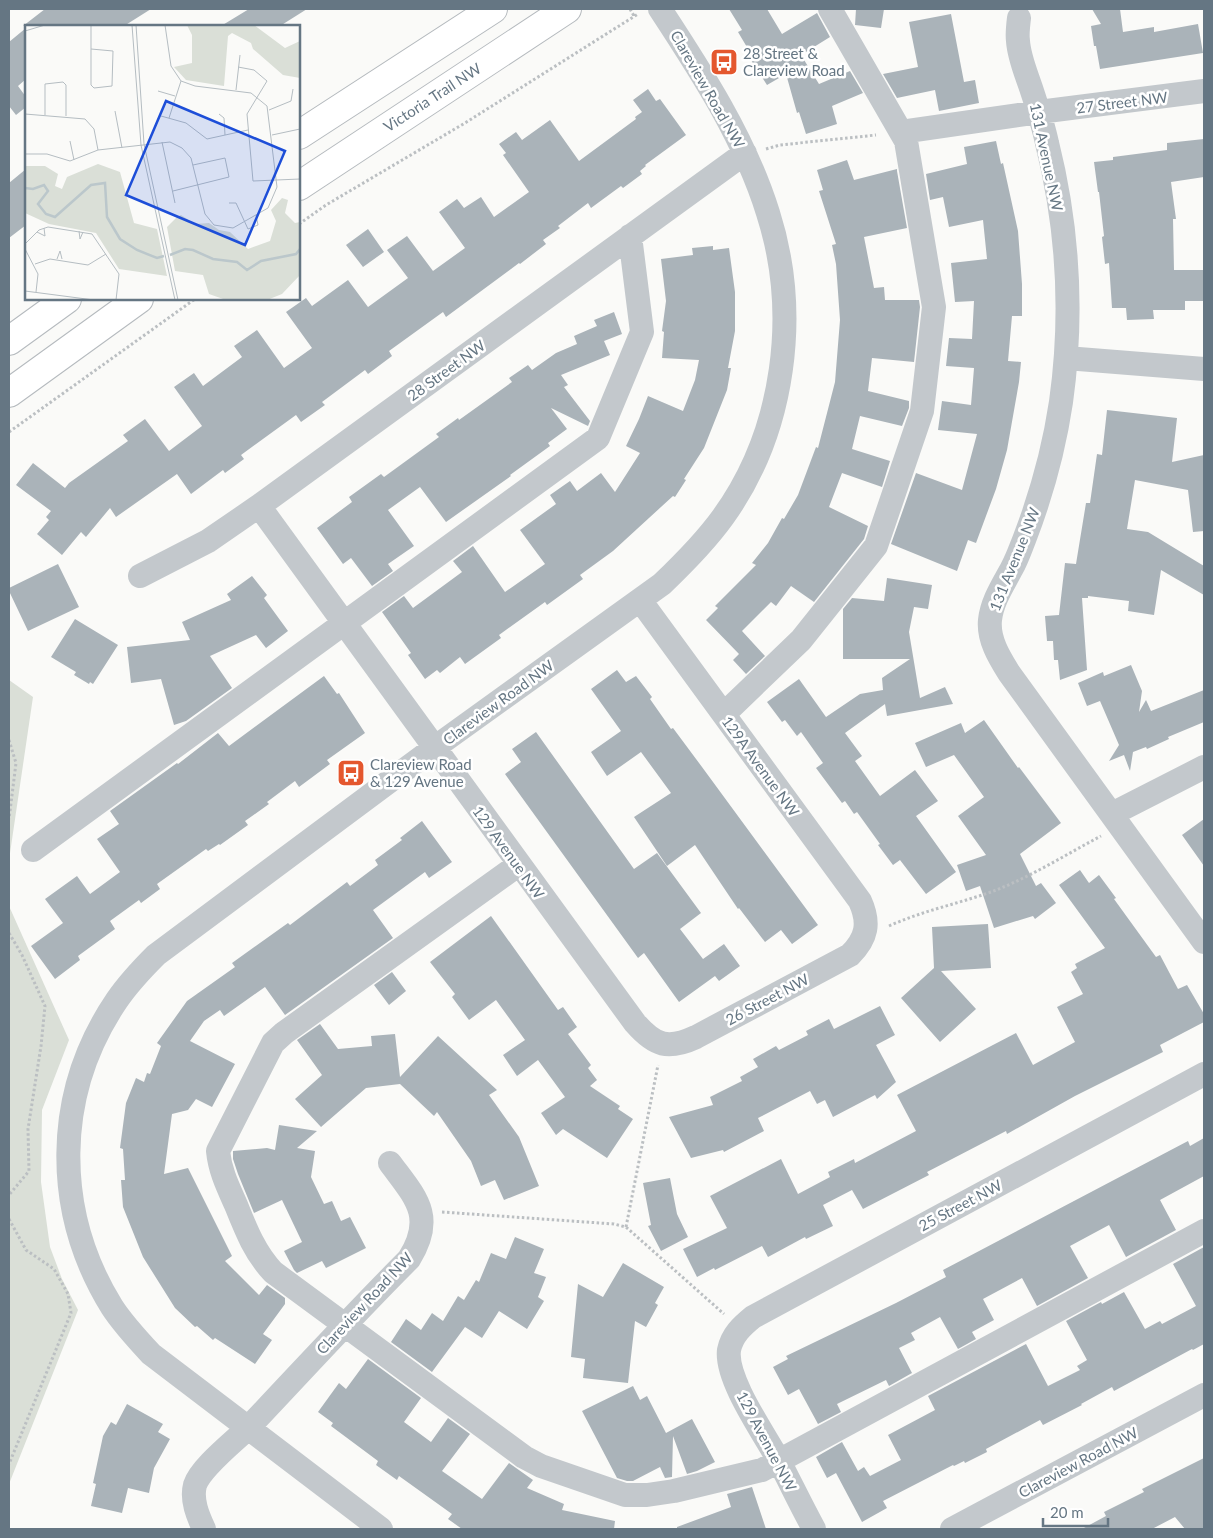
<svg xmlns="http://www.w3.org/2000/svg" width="1213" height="1538" viewBox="0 0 1213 1538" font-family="Lato,sans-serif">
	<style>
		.green { fill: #dadfd7 }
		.building { fill: #aab3b9 }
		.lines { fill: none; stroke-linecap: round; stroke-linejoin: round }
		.major-casing { stroke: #b5babe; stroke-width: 30 }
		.path { stroke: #bbbfc2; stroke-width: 3; stroke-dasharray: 2.5 2.5; stroke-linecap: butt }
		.minor { stroke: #c3c8cc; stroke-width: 24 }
		.major { stroke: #fff; stroke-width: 28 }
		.labels { text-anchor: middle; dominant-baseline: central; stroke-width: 5; stroke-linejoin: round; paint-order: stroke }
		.poi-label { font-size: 15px; fill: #657683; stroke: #fff; text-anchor: start }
		.street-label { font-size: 15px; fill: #657683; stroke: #fff }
		.inset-river { fill: none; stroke: #bbc7cb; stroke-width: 2.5 }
		.inset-road { fill: none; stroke: #b5bdc2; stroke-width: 1 }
		.view { fill: #1d4ed8; fill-opacity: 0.15; stroke: #1d4ed8; stroke-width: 2.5 }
		.inset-edge { fill: none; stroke: #657683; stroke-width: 2.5 }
	</style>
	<rect width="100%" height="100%" fill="#fafaf8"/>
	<path class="green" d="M9,680l24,17 -24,163z
		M9,906l60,134 -27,70 -1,72 9,65 12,32 16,31 -69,174z"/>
	<path class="building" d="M45,9h106l-27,17h-101z
		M249,9h58l-27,17h-59z
		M729,9h38l15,25 35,-21 13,24 -29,18 18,29 31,-13 13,22 -31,13 5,18 -31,10 -7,-22 -2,1 -11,-39 -19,11 -16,-25 3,-1 -16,-27 4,-2z
		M856,9h28l-3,19 -26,-3z
		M1092,9h28l3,23 31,-5v5l44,-8 5,29 -103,16 -4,-23h-2l-3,-20 10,-2z
		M951,14l13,68 11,-2 4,23 -40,8 -4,-21 -38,8 -14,-24 35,-7 -9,-45z
		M26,28v51l-8,7 8,11v10l-10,8 -7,-9v-64z
		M648,89l8,12 4,-2 26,36 -41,30 1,1 -6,5 2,3 -19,14 -2,-2 -30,22 -3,-5 -30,23 2,2 -17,12 3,4 -26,20 -1,-1 -73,54 -3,-5 -54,39 3,5 -24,18 -3,-4 -43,32 3,3 -24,17 -5,-7 -55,40 3,4 -19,14 -2,-3 -32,24 -14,-20 -61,43 -6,-9 -24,29 -5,-5 -19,23 -25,-21 12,-14 -3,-3 5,-6 -35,-26 17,-22 32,25 4,-5 59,-42 -5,-6 22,-16 24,32 33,-25 -28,-39 20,-14 9,13 39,-29 -8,-11 23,-16 27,38 28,-20 -26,-36 20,-14 6,8 36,-26 20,27 40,-29 -21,-28 20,-14 26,35 32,-23 -26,-36 18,-13 7,9 17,-11 13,20 35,-25 -26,-37 3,-2 -7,-9 17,-12 6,8 28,-20 29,41 57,-42 -1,-2 7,-5 -9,-12z
		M1204,139v38l-33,5 5,37h-3l1,51h30v31h-19v9h-32l1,9 -27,1 -1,-12h-14l-3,-45 -4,1 -3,-27 2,-1 -5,-44h-1l-4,-30 19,-2v-3l54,-7v-7z
		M996,141l5,23 2,-1 15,68 4,53v32h-10l-4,45 13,1 -2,20 -12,68 -11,39 -20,54 -8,-3 -11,31 -66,-27 25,-71 46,17 15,-56 -39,-4 4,-29 29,4 3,-37 -28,-2 3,-28 23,1 2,-38 -19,1 -4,-39 36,-4 -4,-39 -34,7 -6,-30 -13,3 -4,-26 41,-10 -3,-17z
		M847,160l7,20 43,-11v2l10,57 -43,9 10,51 10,-1 1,13h34l1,7 -6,55 -42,-4 -4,33 41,10v7l-7,18 -42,-10 -8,33 38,12 -8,26 -40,-14 -13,34 39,19 -4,13 -50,63 -23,-16 -15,20 -5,-4 -29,29 23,25 -19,18 -13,-14 6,-6 -33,-34 12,-12 -3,-2 41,-41 -4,-2 16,-20 14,-25 2,1 14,-24 18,-48 2,1 17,-66 5,-62 -4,-56 -4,-19 4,-1 -17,-53 4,-1 -6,-20z
		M26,169v56l-17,13v-55z
		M368,229l16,23 -21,15 -17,-22z
		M713,246v4l16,-2 6,44v39l-7,37h3l-4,22 -23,58 -20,31 2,1 -11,17 -2,-1 -60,55 -33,24 3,4 -36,26 -2,-3 -46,33 2,3 -36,26 -5,-7 -20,16 -3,-3 -12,9 -17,-24 3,-2 -29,-41 22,-16 9,12 49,-36 -9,-11 20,-15 32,46 40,-28 -25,-34 36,-26 -6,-9 20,-14 7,10 24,-18 14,19 25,-39 -14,-7 13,-27 9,-23 35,15 12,-31 4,-20 -37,-2 2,-26 -2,-1 4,-30 -5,-42 32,-4 -1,-7z
		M614,312l8,22 -18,7 6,14 -49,20 7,10 -4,2 26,34 -2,5 -37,-18 16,21 -19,14 2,3 -40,29 1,1 -65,46 -26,-35 -32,23 26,36 -26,18 5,7 -21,15 -21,-28 -8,6 -26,-36 35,-26 -3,-5 32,-23 3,3 55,-40 -3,-3 22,-16 1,2 53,-38 -3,-4 19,-13 4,5 24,-17 21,-9 -3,-8 23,-10 -3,-6z
		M1107,410l70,8 -5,44 32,-7v76l-11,1 -5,-42 -53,-10 -8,49 21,3 56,34v29l-43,-25 -7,45 -26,-4 1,-10 -41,-5v2h-6l5,72 -27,10 -2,-20h-4l-1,-19h-6l-2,-25 14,-1 6,-52 11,1 10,-61h4l7,-49 5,1z
		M58,564l21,43 -51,24 -19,-40v-3z
		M252,576l15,19 -3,3 24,33 -22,17 -10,-13 -46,21 22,32 -46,33 -12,4 -13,-46 -30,4 -4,-36 63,-7 -8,-18 49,-22 -4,-6z
		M887,578l45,7 -4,24 -14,-2 -5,25 11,66 25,-11 8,17 -66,12 -2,-12 -40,29 17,23 -7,5 25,35 35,-26 23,31 -22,15 40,56 -30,22 -26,-34 -7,5 -15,-20 2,-1 -23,-32 -3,2 -9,-13 -3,2 -26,-35 7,-5 -22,-31 -4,4 -12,-16 -3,2 -15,-20 32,-23 27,38 34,-23 23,-4 -1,-12 28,-19h-67v-50l9,-11 32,3z
		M75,619l43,26 -25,39 -3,-2 -1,2 -15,-9 2,-3 -25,-15z
		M1131,665l11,26 -3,21 7,-12 5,11 53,-21v32l-36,15 1,2 -22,10 -1,-2 -13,5 -3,19 -6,-16 -15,6 10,-16 -19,-44 -13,5 -9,-23 25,-11 1,4z
		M617,670l9,12 10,-6 16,21 -2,2 21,30 2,-1 29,39 116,158 -26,19 -11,-14 -16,12 -26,-34 -1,1 -43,-64 -28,21 -33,-49 37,-24 -30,-41 -34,24 -16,-24 30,-21 -30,-42z
		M324,676l13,18 2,-1 26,40 -38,27 3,4 -31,23 -4,-6 -28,21 2,2 -24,17 3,4 -28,20 -1,-1 -11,7 -2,-2 -49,35 3,5 -19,14 -2,-3 -29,21 5,8 -37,27 2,4 -25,19 -24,-33 32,-23 -18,-24 32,-23 13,18 30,-22 -23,-33 22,-15 -9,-13 67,-48 1,1 40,-31 11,13z
		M984,720l34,48 1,-1 42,56 -41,31 16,32 5,-3 15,20 -21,16 -2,-3 -39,12 -14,-42 -14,5 -9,-26 29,-10 -28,-39 26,-19 -30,-42 -28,12 -11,-24 46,-20 4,10z
		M536,732l98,137 23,-16 44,60 -21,16 23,30 21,-15 16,22 -21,15 -4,-5 -36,26 -35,-49 -6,5 -133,-184 16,-12 -9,-13z
		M1204,819v47l-22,-31z
		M422,821l30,41 -23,16 -4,-6 -52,38 20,28 -108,77 -20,-28 -41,29 -4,-6 -16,11 -14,20 45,23 -23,43 -16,-8 -8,11 -16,4 -8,60 24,-6 44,88 -7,5 34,34 8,-10 18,13v6l-22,30 9,6 -17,24 -40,-26 -2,2 -16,-14 -2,1 -20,-19 -32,-51 -20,-50 -2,-27h4l-2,-31 -3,-1 6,-45 10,-25 8,4 3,-9 3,1 11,-28 -4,-3 30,-42 48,-34 -3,-4 56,-40 2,2 57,-43 3,4 28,-21 -3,-5 27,-20 -2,-2z
		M1080,870l9,13 10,-8 17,23 -2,1 42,58 4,-2 18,34 9,-4 17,29v8l-44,23 3,7 -88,44 -68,38 -1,-3 -79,41 2,3 -66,34 -11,-19 -29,15 10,21 -27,13 -1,-2 -37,20 -6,-11 -47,24 -1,-2 -17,9 -14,-28 44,-21 -17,-32 71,-37 17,35 32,-17 -2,-5 26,-13 1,4 61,-32 -19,-36 119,-62 17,32 42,-23 -18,-35 26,-13 -12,-22 6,-4 -2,-4 30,-16 -46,-63z
		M491,916l67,94 5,-3 14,20 -9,7 23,31 -3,3 9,12 -7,6 30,20 -2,3 15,10 -26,39 -44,-29 -7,6 -15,-22 24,-16 -27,-37 -21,16 -14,-21 22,-15 -29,-40 -27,20 -17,-23 3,-3 -25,-32z
		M988,924l3,44 -50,3 35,38 -36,33 -39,-44 33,-30 -2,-41z
		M392,972l14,19 -17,14 -15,-20z
		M880,1006l15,29 -19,10 20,37 -19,17 -2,-4 -42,22 -8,-17 -8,4 -7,-13 -52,27 6,13 -40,21 -1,-2 -32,8 -22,-41 44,-12 -3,-8 32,-16 -2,-4 18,-10 -5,-8 23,-13 3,4 29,-15 -2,-4 23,-12 5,10z
		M320,1024l18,25 34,-3 -1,-10 24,-2 5,43 38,-41 59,54 -8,5 30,42 20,49 -35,14 -9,-20 -14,6 -10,-25 -34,-49 -3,4 -34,-32 -34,4 -45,39 -26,-28 27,-24 -25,-35z
		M279,1125l38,6 -20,17 18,3 -4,26 13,27 8,-3 9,20 9,-4 16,31 -40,20 -4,-7 -25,12 -3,-3 -10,-19 18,-9 -20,-42 -28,13 -16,-39 -5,-15v-8l34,-3 8,2z
		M1204,1138v38l-44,24 16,30 -50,27 -17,-32 -39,21 18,32 -51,28 -15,-28 -39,21 11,21 -22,12 4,7 -18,10 -18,-32 -29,16 4,7 -16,8 13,25 -23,13 -3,-6 -49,24 4,8 -23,12 -19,-35 -11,6 -15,-28 15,-8 -2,-3 110,-53 50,-26 -3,-7 245,-129 2,5z
		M670,1178l7,36 11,23 -27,14 -13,-25 3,-1 -8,-42z
		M515,1237l29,12 -10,24 12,4 -8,20 6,4 -17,28 -28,-18 -17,27 -17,-11 -33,45 -41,-30 15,-23 15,11 11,-17 11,8 15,-25 6,4 12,-20 3,2 12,-29 15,6z
		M1204,1247v97l-11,6 -1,-1 -78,42 -2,-4 -31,17 1,1 -39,20 -3,-5 -54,29 1,3 -22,11 -1,-2 -10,5 -1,-1 -70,36 4,7 -25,14 -26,-49 -9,5 -11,-21 26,-15 16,29 6,-4 6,9 31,-16 -13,-25 47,-25 -7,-14 98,-52 22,42 32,-16 -3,-4 10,-6 -21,-39 35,-19 1,2 22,-12 21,37 15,-8 2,3 34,-18 -23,-42z
		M623,1263l41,24 -9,16 3,2 -12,22 -11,-6 -7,62 -45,-5 2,-19 -14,-2 7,-73 25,13z
		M368,1359l53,39 -17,24 27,20 17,-24 22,16 -28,37 40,28 27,-36 24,17 -6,8 37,16 -2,6 53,11 -1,8h-152l-14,-10 4,-5 -53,-38 -2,4 -21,-15 2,-4 -47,-35 2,-3 -15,-11 21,-29 7,6z
		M633,1386l7,14 7,-4 19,37 26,-14 23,43 -18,9 -10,3 -14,-38 -1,41 -7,1 -5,-11 -27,14h-6l-10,-3 -35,-67z
		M127,1404l36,20 -5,8 12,7 -16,29 -5,25 -21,-5 -6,25 -31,-7 5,-22 -3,-1 10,-47 8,-14 5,3z
		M1204,1458v71h-19l-10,-12 -23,12h-70l24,-13 -2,-4 40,-20 -2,-3z
		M752,1487l14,42h-89v-2l54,-20 -4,-13z"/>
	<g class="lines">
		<defs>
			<path id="major" d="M299,135l194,-126
				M299,186l268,-177
				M9,341l58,-42
				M9,393l130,-94"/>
		</defs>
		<use href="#major" class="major-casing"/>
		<path class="path" d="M630,9l4,7
			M766,149l14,-4 96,-10
			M299,224l27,-19 139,-82 173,-109
			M9,432l186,-133
			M9,740l7,23 -7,56
			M889,926c33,-15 68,-22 102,-34 38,-14 74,-37 110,-56
			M9,933l13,22 23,51 -4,40 -13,83 1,42 -20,24
			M442,1212l172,12 12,3 98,87
			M9,1219l17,31 28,19 14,25 3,19 -62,151
			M626,1227l32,-162"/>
		<path class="minor" d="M1019,18c-1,8 -2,16 -1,23 1,16 8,32 13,47 6,18 12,36 16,55 21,84 26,173 14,259 -7,47 -20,94 -37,138 -4,10 -7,19 -12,28 -9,17 -20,33 -22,52 -2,19 9,37 19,53l195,269
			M901,132l138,-20 165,-21
			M1066,358l138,11
			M259,506l376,517c20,23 33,27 61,14l154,-82c17,-17 20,-32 10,-54l-220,-301
			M140,576l68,-35 51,-35 486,-353
			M724,714l77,-74 75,-94 46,-135 12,-104 -28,-166 -76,-132
			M1112,814l92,-47
			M33,850l565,-412 44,-106 -12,-96
			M518,865l-234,168 -11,10 -55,108c2,20 10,36 18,54 10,25 19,48 37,67l251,185 17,9 84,29h22l27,-4 88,-21 442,-239
			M204,1529c-6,-13 -13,-29 -9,-44 6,-18 40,-44 54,-58 53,-56 105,-113 160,-168 27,-43 6,-62 -19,-96
			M381,1529l-230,-175c-14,-15 -28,-30 -39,-47 -59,-95 -59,-213 5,-307 11,-16 25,-31 39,-45l278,-207 228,-164c22,-21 43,-42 61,-67 62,-86 77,-204 45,-304 -23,-74 -66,-140 -108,-204
			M814,1529c-12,-22 -23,-45 -35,-68 -14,-26 -54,-82 -50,-111 3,-15 13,-24 24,-33l451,-243
			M952,1529l252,-134"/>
		<use href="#major" class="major"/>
	</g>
	<defs>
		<symbol id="bus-square" viewBox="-11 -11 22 22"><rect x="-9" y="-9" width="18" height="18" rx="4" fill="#e4572e" stroke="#fff"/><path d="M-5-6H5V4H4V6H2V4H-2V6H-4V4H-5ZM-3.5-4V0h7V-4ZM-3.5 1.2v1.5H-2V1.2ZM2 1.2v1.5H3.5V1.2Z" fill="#fff"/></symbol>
	</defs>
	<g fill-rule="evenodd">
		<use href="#bus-square" x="708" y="46" width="32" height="32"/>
		<use href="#bus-square" x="335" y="757" width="32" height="32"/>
	</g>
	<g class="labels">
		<g class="poi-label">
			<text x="743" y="53">28 Street &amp;<tspan x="743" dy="17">Clareview Road</tspan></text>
			<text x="370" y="764">Clareview Road<tspan x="370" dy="17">&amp; 129 Avenue</tspan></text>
		</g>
		<g class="street-label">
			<text transform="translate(708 89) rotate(60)">Clareview Road NW</text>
			<text transform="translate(432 97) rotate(-33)">Victoria Trail NW</text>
			<text transform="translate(1122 102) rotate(-7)">27 Street NW</text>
			<text transform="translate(1047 157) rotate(78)">131 Avenue NW</text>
			<text transform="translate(446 370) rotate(-36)">28 Street NW</text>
			<text transform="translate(1014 559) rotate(-68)">131 Avenue NW</text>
			<text transform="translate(498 702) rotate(-36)">Clareview Road NW</text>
			<text transform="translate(761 766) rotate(54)">129A Avenue NW</text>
			<text transform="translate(509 852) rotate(54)">129 Avenue NW</text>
			<text transform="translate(767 999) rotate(-28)">26 Street NW</text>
			<text transform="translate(960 1205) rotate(-28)">25 Street NW</text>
			<text transform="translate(364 1303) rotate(-47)">Clareview Road NW</text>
			<text transform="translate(767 1441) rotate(62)">129 Avenue NW</text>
			<text transform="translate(1078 1462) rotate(-28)">Clareview Road NW</text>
		</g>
	</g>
	<g transform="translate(25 25)">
		<rect width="275" height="275" fill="#fafaf8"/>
		<path d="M162,0h67l31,23 15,-7v37l-17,-3 -30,-26 -2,-6 -19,-10 -4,3 -4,50 -38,-6 -12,-13 18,-4v-28zM73,139l22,8 14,51 23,6 10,47 -48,-7 -23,-36 -47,-9 -24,-11v-47h20l13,8 -3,12 7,3 5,-12zM257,173l6,2 -3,13 10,10 5,-1v53l-18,19 -15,6h-41l-17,-6 -6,-19 -28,-4 -8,-44 10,-10 4,-2 14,9 14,-1 10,7 11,2 18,17 22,-8 6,-20 -5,-11z" fill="#dadfd7"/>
		<path class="inset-river" d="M0,163l8,1 11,-4 4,6 -10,13 8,10 9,3 36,-32 14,-2 2,34 13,22 17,11 20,8 7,-2M145,230l15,-6 8,1 20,9 24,3 10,8 14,-9 35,-7 4,-5"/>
		<path class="inset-road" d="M107,0l9,120 34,155M111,0l8,119 34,156M0,6l20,-6M66,24l22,2 -1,35 -18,2 -3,-3v-60M213,42l16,3 13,11 -20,33 6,67 47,-2M211,65l4,-35M133,66l17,5M244,85l22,-9 2,-12M90,86l7,37M0,89l60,5 9,10 4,21M194,89l5,4 1,17M20,90v-31l18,-2 3,3v31M136,91l25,7 21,16 41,-9M144,93l12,-37M247,110l28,-6M45,116l4,19M137,117l13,61M0,129h22l23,7 28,-11 72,-8 12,6 9,10 14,56 9,11 19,3 35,-20 9,-21 -10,-81 -16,-13 -56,-7 -14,-5 -10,-15 -6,-41M148,166l56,-14 -4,-19 -32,7M204,178h7l12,26 10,-4 -2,-10M54,206l1,8 3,-7M12,207l8,4 -1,-8M0,219l14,-14 9,-3 44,7 27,40 -3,26M0,224l13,25 -2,18M32,234l3,-8 2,8M10,239l15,-5 38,6 18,-11M0,266l69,9"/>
		<path class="view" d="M141,76l119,50 -40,94 -119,-50z"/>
		<rect width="275" height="275" class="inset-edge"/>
	</g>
	<rect width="1213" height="1538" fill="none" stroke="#657683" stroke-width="20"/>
	<path d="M1043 1518v8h65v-8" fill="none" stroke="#657683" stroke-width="2.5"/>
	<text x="1050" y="1518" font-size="15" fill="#657683" stroke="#ffffff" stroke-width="4" paint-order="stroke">20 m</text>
</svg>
